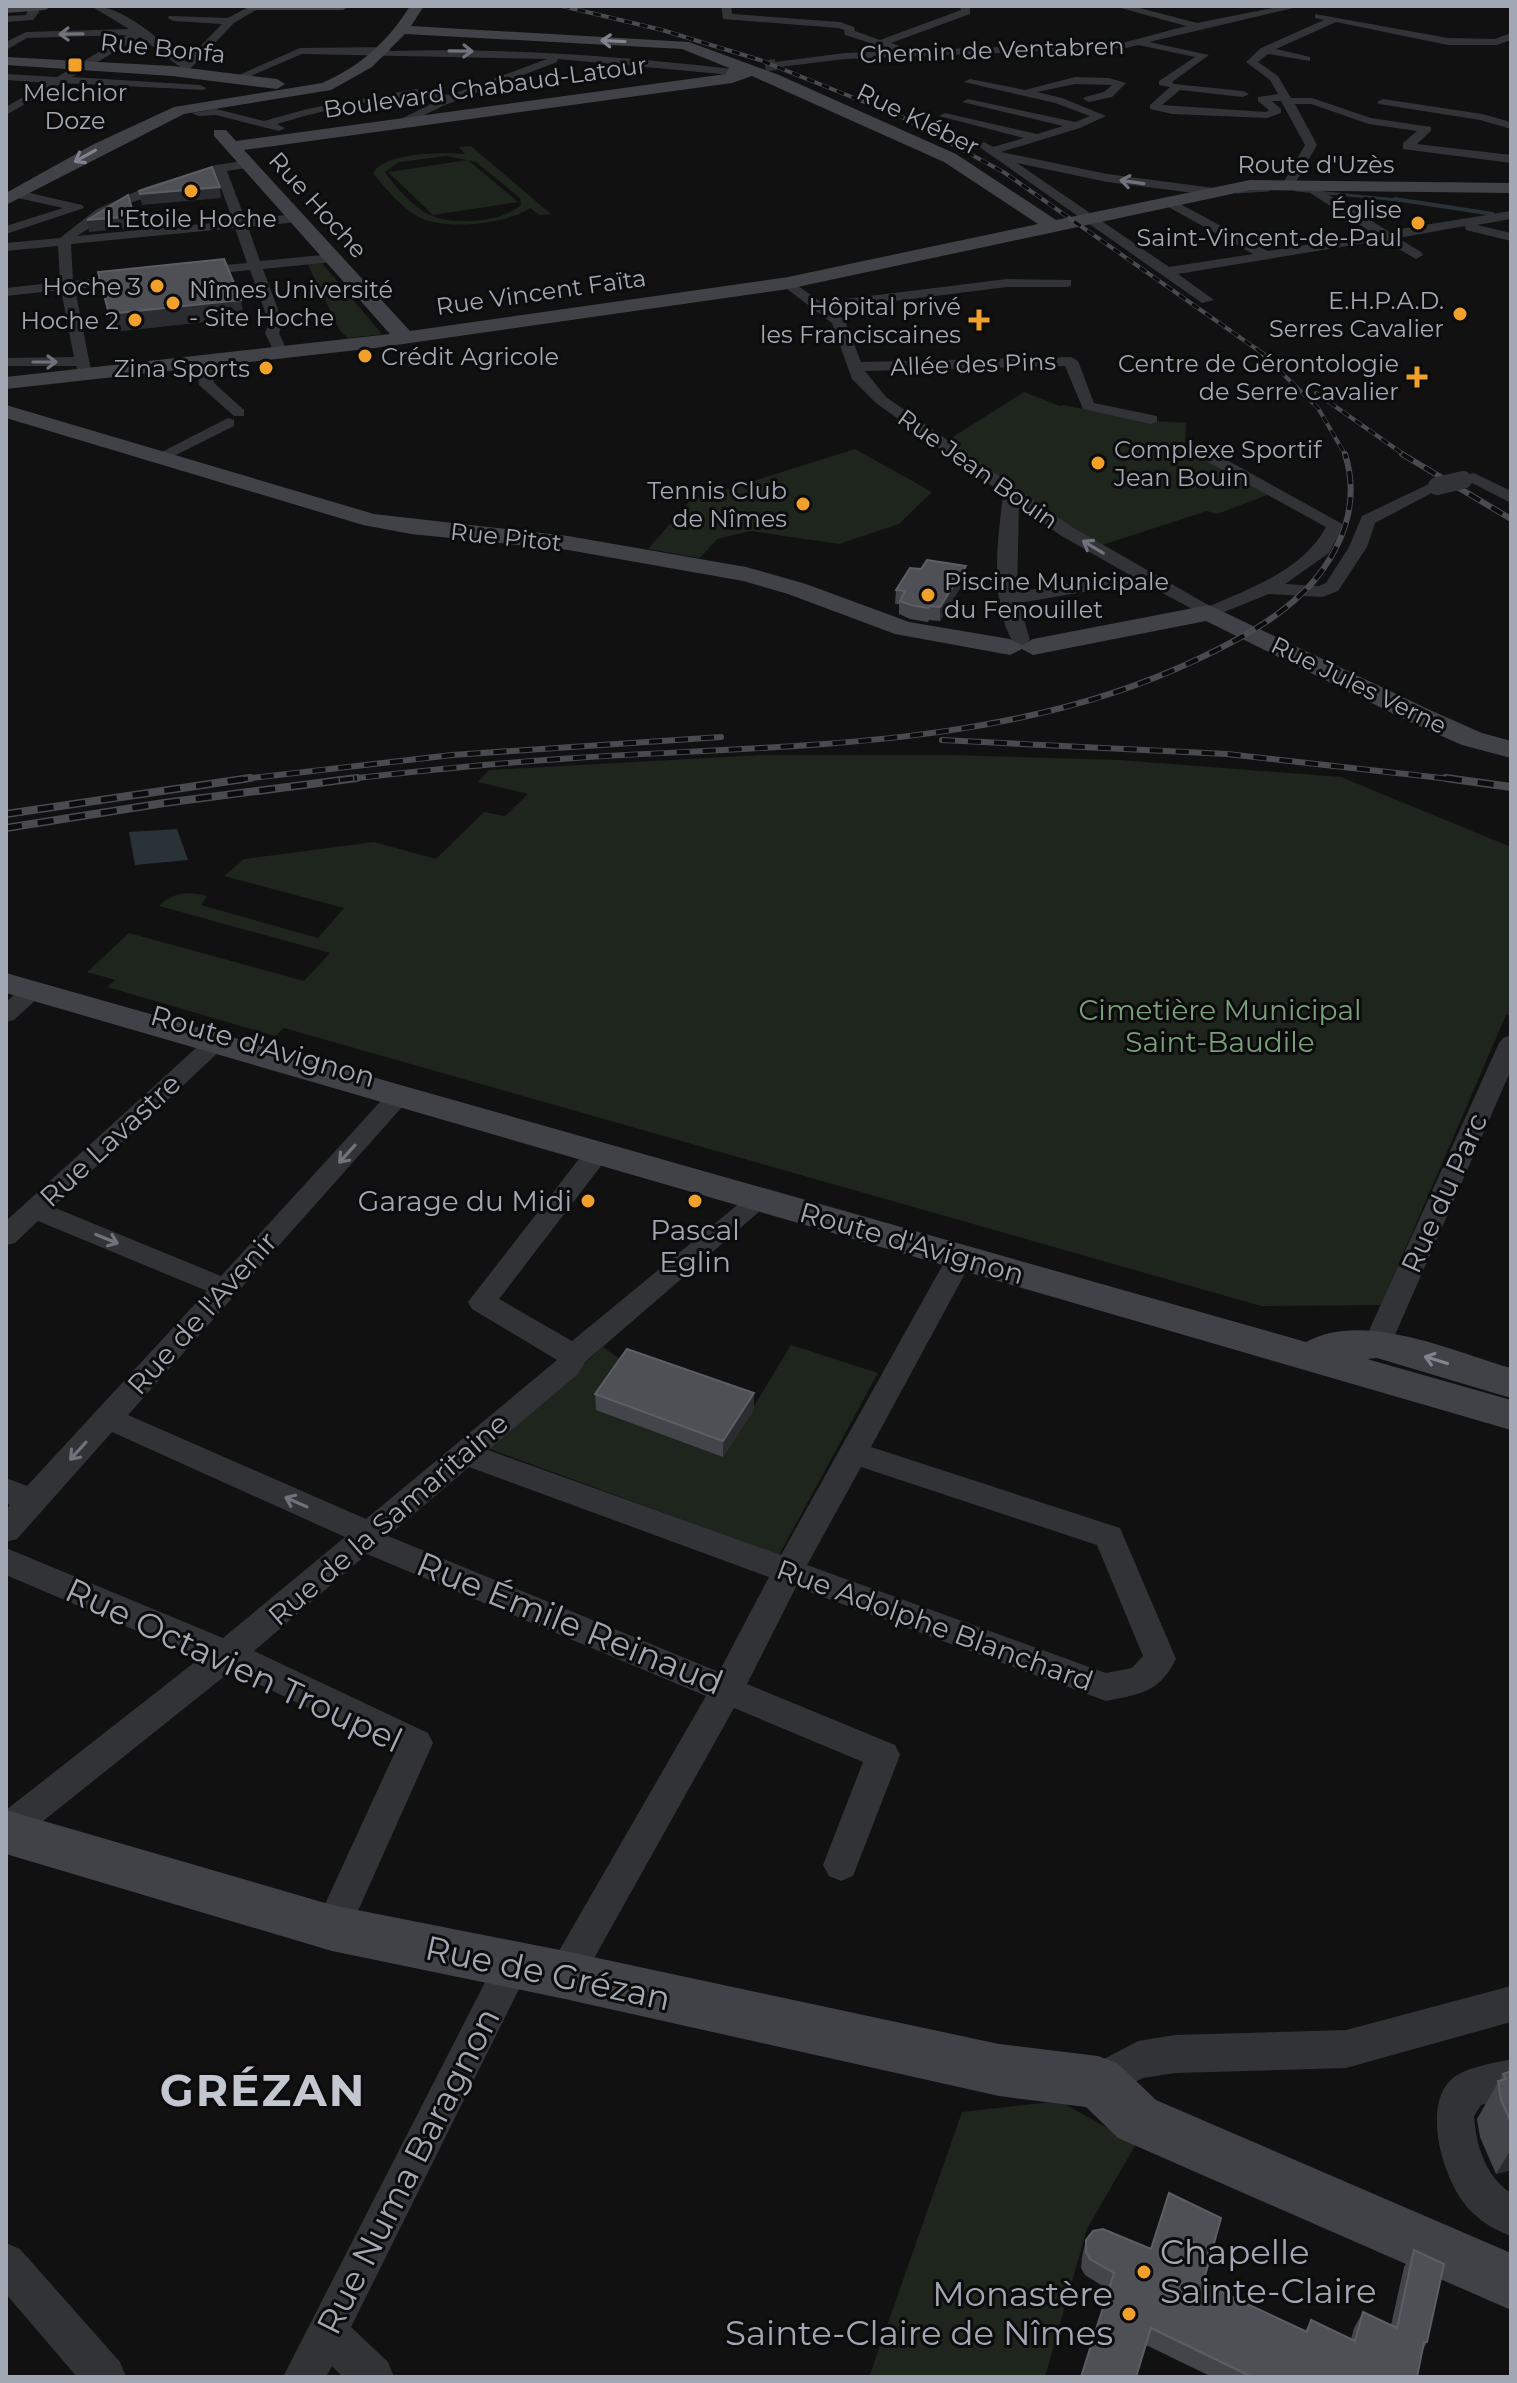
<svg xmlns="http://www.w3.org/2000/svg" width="1517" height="2383" viewBox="0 0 1517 2383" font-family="Montserrat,sans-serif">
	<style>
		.green { fill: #1d251d; fill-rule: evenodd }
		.water { fill: #293237 }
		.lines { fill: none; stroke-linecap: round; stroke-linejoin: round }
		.stream-far1 { stroke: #293237; stroke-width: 3 }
		.stream { stroke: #293237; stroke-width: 4 }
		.street-tunnel { stroke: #2e2f32; stroke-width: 11; stroke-dasharray: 11 6; stroke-linecap: butt }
		.street { fill: #323337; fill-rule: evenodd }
		.secondary { fill: #404247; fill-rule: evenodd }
		.rail-far2-casing { stroke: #494b50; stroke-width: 4 }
		.rail-far1-casing { stroke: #494b50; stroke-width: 6 }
		.rail-casing { stroke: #494b50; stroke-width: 8 }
		.rail-far2 { stroke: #0c0c0d; stroke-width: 3; stroke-dasharray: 8; stroke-linecap: butt }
		.rail-far1 { stroke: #0c0c0d; stroke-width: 4; stroke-dasharray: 13; stroke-linecap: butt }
		.rail { stroke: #0c0c0d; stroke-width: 5; stroke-dasharray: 16; stroke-linecap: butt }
		.street-bridge { stroke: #323337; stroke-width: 18 }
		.wall { fill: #44454a }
		.shaded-wall { fill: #2b2c2f }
		.building { fill: #4e5055; stroke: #5b5e64; stroke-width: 2 }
		.oneway { stroke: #70737b }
		.oneway2 { stroke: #80848d }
		.poi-dot { fill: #f0a02b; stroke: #0c0c0d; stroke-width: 3 }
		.labels { text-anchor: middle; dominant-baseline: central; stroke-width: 6; stroke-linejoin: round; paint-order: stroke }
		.far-street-label { font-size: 24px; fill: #a2a8b3; stroke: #0c0c0d }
		.far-poi-label { font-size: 24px; fill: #a2a8b3; stroke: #0c0c0d; text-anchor: end }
		.park-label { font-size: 28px; fill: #799e79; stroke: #0c0c0d }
		.street-label { font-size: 28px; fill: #a2a8b3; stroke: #0c0c0d }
		.poi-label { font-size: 28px; fill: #a2a8b3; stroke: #0c0c0d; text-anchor: end }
		.near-street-label { font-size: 34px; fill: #a2a8b3; stroke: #0c0c0d }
		.near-poi-label { font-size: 34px; fill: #a2a8b3; stroke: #0c0c0d; text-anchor: start }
		.near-district-label { font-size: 44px; font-weight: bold; letter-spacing: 2px; fill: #c3c7cf; stroke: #0c0c0d }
	</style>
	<rect width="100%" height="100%" fill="#111112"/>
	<path class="green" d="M471,146l80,68 -11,1 -10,-7c-22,16 -85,23 -111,9 -16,-8 -35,-30 -46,-44 12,-21 70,-21 92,-19l-6,-7zM447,156l29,6 44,36 1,7c-18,17 -68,21 -91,10 -15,-7 -36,-29 -45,-43l14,-10z
		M468,160l50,42 -85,13 -45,-43z
		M321,262l61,72 -34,4 -8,-7 -33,-68z
		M1024,392l36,14 4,-1 73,15 49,3 -1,21 85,50 -53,20 -10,-3 -108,35 -21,-10 -130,-96z
		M855,449l77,43 -33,32 -60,20 -89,-13 -33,8 -17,19 -52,-9 42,-48z
		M762,755h189l168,5 222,17 170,70v169l-5,-1 -125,290 -120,1 -977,-278 -9,8 -168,-49 8,-7 -28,-8 42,-39 175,48 26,-28 -171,-47c14,-14 29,-15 48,-10l-6,9 117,33 26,-30 -120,-32 20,-17 130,-17 62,17 48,-47 21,4 23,-22 -50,-12 11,-12z
		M791,1345l87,28 -99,182 -292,-107 116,-101 25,18 95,92z
		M1059,2101l77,43 -49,85 -42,148h-176l93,-265z"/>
	<path class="water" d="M177,829l11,31 -53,5 -6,-33z"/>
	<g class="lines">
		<path class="stream-far1" d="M1296,190l112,11
			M1237,192l31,-2"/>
		<path class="stream" d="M1395,199l98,15"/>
		<path class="street-tunnel" d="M765,66l14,-2"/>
		<path class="street" d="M29,6l9,1 1,5 -6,8 -27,2v-6l20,-1z
			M91,6c35,0 68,35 95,55l36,-37 -49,-3 -5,-3 1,-2 59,2 22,-12h13l-29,17 -49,51h-8l3,-7 -40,-30 -68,40 128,8 6,3 -2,2 -142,-7 -56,32v-8l41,-24 -41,-3v-6l51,3 70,-42 -100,3 -21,12v-8l20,-10 103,-3z
			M721,6h10l1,8 108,8 14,5 1,4 25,9 81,-30 -1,-4h10v8l-79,29 9,3 -2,5 228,-9 60,-16 -73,-20h19l65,17 85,-17h20l-153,36 60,13 -37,27 2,2 69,7 6,3 -6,3 -63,-7 -18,15 104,7 3,-2 -11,-9v-4l20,-3 -8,-14 -24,-18 15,-14 63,-28 -9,-2v-4l133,24 47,1 16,-6v7l-14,5h-49l-112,-23 -60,27 34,8v4l-42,-7 -10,8 20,14 13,22h21l59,20 60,9v4l-14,13 94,11v8l-108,-14v-6l14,-12 -48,-7 -58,-20h-16l22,41 -23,40 -6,4 -6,-4 23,-40 -24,-44h-9l9,8v4l-14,5 -95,-4 -22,-5v-4l20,-18 -11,-2v-4l36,-24 -57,-12 -12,3 -281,11 -66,8 -5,-3 1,-2 70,-9 50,-2 -50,-16 -1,-5 -6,-2 -115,-9z
			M386,47l5,4c115,-3 227,5 341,18l5,3 -5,3 -174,-16 -1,3 -112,43 -44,21 -4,-1v-4l42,-21c-44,-9 -118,11 -162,24l8,4 -6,3 -63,-16 -18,1 -6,-3 24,-4 48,12 43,-12 109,-20 34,6 97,-36 -245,-5 -63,27 -9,-2 70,-31z
			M1075,77l34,1 17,5 -14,14 -23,5 -6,-3 2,-2 19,-5 8,-7 -37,-1 -38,8 25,6 44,18 -26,12 -79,24 106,22 107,14 2,3 -6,4 -103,-13 -90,-19 152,104 84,-13 -90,-50 -2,-3 6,-4 101,54 106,-17 -70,-45 -2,-3 6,-4 80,49 123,-20v8l-34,6 34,8v8l-45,-11 -1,-4 -67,12 23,14 2,3 -7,4 -33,-19 -205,34 36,26 -12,3 -224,-157 6,-4 9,5 31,-9 -85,-22 6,-3 92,21 26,-8 -101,-24 6,-3 107,23 15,-6 -35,-13 -91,-21 6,-3 55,11z
			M1383,99l99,15 29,8v7l-31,-9 -101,-16 -2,-2z
			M249,160l4,1v6l-26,4 18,48 52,-5 6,4 -6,4 -49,5 12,34 73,-7 7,4 -7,4 -70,7 20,54 -4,10 9,20 -2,3h-10l-11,-23 4,-10 -19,-53 -57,6 -7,-4 7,-4 54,-5 -12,-35 -164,16 2,37 61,-7 7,4 -7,4 -59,7 17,86 -2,3h-10l-4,-12h-70v-8l68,-1 -13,-67 -55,6v-8l54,-6 -2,-36 -52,5v-8l54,-5 37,-29 49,-22 70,-22zM216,174l17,47 -156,15 53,-33z
			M17,190l65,15 2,3 -78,26v-8l57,-18 -50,-11v-6z
			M788,279l33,23 186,-23 64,1v6l-5,1h-59l-176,22 14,12 16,41 210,-5 7,4 16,42 63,13v6l-6,2 -68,-15 -18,-43 -200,5 21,26 186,130 138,79c41,-18 94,-37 116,-79l-120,-66v-6h12l126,70 -15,28 -44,31 34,2 7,-3 23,-36 13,-31 69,-33 6,-2 8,5 -70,37 -8,24 -29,44 -16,6 -53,-3 -60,24 -67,-36 -123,21 11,37 -9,6 -7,-2c-26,-43 -16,-103 -11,-150l-127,-91 -24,-24 -20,-56 -49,-37 -2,-3zM1019,505l41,30 68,39 -111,18z
			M203,357l7,4 4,22 30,27v6h-10l-35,-31 -3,-24z
			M228,418l6,2v6l-68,34 -6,2 -8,-5z
			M1474,473l37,18v12l-39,-20 -9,2 -8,-5 2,-3z
			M33,983l8,2 4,5 -4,5 -27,25 -8,2v-20l19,-17z
			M215,1035l8,3 4,5 -4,5 -170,159 168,69 169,-185h18l3,6 -283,318 238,104 191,-159 -85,-51 -4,-7 121,-156 9,-3 9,3 4,6 -4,6 -108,141 73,42 180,-148 9,-3 9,3 4,6 -189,163 -7,12 -90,76 293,105 170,-305 10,-2 10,2 3,7 -103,190 249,81 56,131c-17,34 -36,35 -70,42l-310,-114 -49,97 148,61 5,10 -47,121 -12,5 -12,-5 -6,-11 40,-103 -129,-54 -156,279 -13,6 -13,-6 -5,-12 5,-12 154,-267 -339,-142 -113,97 174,82 5,10 -88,197 -13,5 -13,-5 -5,-12 82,-178 -165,-79 -213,170 -12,5v-36l194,-152 -194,-83v-27l217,90 122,-101 -233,-105 -95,107 -11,3v-32l4,-5 -4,-2v-25l21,8 180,-195 -169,-70 -23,22 -9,2v-24l201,-183zM469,1467l300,110 -50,95 -331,-136zM861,1467l236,78 46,111 -11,12 -26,5 -299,-108z
			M1511,1035v35l-120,274 -4,7 -10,3 -10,-3 -4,-7 136,-301 4,-5z
			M513,1948l13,5 5,12 -180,362 37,35 6,15h-51l-11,-11 -6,11h-43l217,-424z
			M1511,1986v36l-165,46 -171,5 -32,5 -45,23 -13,-6 -6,-13 6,-13 53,-28 37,-6 171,-5z
			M1511,2059v38l-30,8 -7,11c2,29 11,60 37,77v43c-13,-5 -27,-12 -37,-22 -28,-24 -52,-100 -26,-131 13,-16 44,-19 63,-24z
			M6,2243l14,6 100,113 6,15h-49l-71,-83z"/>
		<path class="secondary" d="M6,6h46l-7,4 -39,3z
			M242,6h108l-7,4h-94z
			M410,6h14l-13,20 278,16 90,33 177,79 100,66 194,-40 261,3v10l-261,-3 -462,99 -413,59 -369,41v-12l384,-43 -176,-198v-6h12l10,11 490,-67 3,-6 -47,-19 -277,-15 -33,33 -41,23 -147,24 -178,91v-12l86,-48 82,-38 148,-24c39,-17 66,-42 88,-77zM752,76l192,86 94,62 -250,53 -378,54 -166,-181 488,-67z
			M6,57l166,9 105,13 8,5 -8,5 -105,-13 -166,-11z
			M6,405l368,109 194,22 178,31 60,17 103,38 101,17 12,6 11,-6 176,-34 221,105 52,23 29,8v17l-49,-13 -52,-23 -204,-101 -173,34 -11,-6 -12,6 -115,-21 -107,-40 -45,-13 -175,-31 -157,-16 -48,-9 -357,-107z
			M6,973l1300,369c57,-32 146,9 205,26v30l-134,-40 -10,1 144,41v30l-1505,-437z
			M6,1810l326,95 233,46 434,93 99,12 19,7 39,37 355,153v57l-393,-172 -32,-31 -87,-11 -434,-97 -233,-48 -326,-97z"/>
		<defs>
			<path id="rail-far2" d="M562,6l100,24 98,30 144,58 101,55 260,182
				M1256,348l62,60 28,48
				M1316,393l90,63"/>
			<path id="rail-far1" d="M1402,454l109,65
				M942,740l285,14 232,26
				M235,780l217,-25 269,-18
				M340,780c78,-9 156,-17 235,-22 209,-14 430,-7 623,-99 42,-20 84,-42 115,-77 31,-37 47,-81 32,-128"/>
			<path id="rail" d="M1446,778l65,9
				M6,814l244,-36
				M6,828l158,-25 193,-25"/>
		</defs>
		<use href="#rail-far2" class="rail-far2-casing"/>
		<use href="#rail-far1" class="rail-far1-casing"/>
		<use href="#rail" class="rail-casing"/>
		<use href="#rail-far2" class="rail-far2"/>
		<use href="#rail-far1" class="rail-far1"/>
		<use href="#rail" class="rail"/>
		<path class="street-bridge" d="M1437,486l26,-6"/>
	</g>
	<path class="wall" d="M965,580l-25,41 -11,-1 -1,2 -18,-3 -11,-5v-10h-4l1,-14z
		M595,1394l159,15 -31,48 -127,-47z
		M1511,2071v99l-15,4 -16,-37 -3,-18 26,-45z
		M1086,2240l65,9 52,34 102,48 6,-11 40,19 3,-11 9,-16 28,13 13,-58 10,-17 13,92 -4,8 -6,27h-205l-66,-32 -37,-55 -24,-15 -4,-7 1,-11z"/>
	<path class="shaded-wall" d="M220,187l1,11 -79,7 -2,-11z
		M134,216l2,11 -47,5 -2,-12z
		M241,300l3,18 -131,14 -4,-18z
		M966,566l-1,14 -25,41v-14z
		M754,1393v16l-31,48v-16z
		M1511,2149v21l-15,4z"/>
	<path class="building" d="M212,167l8,20 -80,7 -1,-3z
		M128,195l6,21 -47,4z
		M224,259l17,41 -132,14 -11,-42z
		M927,560l39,6 -26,41 -10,-1 -2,2 -17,-3 -11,-4 5,-10 -9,-1 14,-22 11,1z
		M627,1349l127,44 -31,48 -128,-47z
		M1511,2071v51l-10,-22 -3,-19 8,-2 -3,-5z
		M1169,2193l52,25 -18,65 104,49 4,-12 44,21 8,-29 34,16 17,-78 30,14 -17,78h-3l-7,35h-165l-101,-49 -15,49h-55l33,-104 -24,-14 -4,-7v-12l7,-9 10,-2 48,20z"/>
	<defs><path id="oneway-shaft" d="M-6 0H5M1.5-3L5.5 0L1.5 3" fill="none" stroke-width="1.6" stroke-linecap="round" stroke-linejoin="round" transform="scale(2)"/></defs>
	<g class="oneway">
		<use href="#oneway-shaft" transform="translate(71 34) rotate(179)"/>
		<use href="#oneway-shaft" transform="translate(461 51) rotate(1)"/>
		<use href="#oneway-shaft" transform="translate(1132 182) rotate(-172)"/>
		<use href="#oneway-shaft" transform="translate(45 362)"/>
		<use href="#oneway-shaft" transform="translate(1093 547) rotate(-149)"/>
		<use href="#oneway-shaft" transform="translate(347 1154) rotate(132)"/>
		<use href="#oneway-shaft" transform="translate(107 1239) rotate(22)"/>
		<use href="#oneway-shaft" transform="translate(78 1451) rotate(132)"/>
		<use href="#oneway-shaft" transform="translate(296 1502) rotate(-156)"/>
	</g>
	<g class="oneway2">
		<use href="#oneway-shaft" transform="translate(613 41) rotate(-177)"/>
		<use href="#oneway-shaft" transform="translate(85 156) rotate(151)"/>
		<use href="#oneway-shaft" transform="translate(1436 1360) rotate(-163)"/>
	</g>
	<g class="poi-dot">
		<rect x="67" y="57" width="16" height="16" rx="4"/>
		<circle cx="191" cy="191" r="8"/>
		<circle cx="1418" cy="223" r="8"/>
		<circle cx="157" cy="286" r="8"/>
		<circle cx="173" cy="303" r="8"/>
		<circle cx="1460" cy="314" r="8"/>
		<circle cx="135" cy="320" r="8"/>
		<path d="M975 308h8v8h8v8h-8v8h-8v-8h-8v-8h8z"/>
		<circle cx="365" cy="356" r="8"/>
		<circle cx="266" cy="368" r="8"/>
		<path d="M1413 365h8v8h8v8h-8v8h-8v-8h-8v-8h8z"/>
		<circle cx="1098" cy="463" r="8"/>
		<circle cx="803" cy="504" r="8"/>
		<circle cx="928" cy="595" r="8"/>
		<circle cx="588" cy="1201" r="8"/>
		<circle cx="695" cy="1201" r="8"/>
		<circle cx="1144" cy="2272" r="8"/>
		<circle cx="1129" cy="2314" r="8"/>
	</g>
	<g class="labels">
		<g class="far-street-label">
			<text transform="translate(163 48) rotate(6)">Rue Bonfa</text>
			<text transform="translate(992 50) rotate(-2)">Chemin de Ventabren</text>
			<text transform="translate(485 87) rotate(-8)">Boulevard Chabaud-Latour</text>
			<text transform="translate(918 119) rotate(26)">Rue Kléber</text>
			<text x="1316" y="164">Route d'Uzès</text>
			<text transform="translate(318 205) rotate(48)">Rue Hoche</text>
			<text transform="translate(541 292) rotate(-8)">Rue Vincent Faïta</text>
			<text transform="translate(973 364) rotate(-2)">Allée des Pins</text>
			<text transform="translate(978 469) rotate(35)">Rue Jean Bouin</text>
			<text transform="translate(506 537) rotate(6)">Rue Pitot</text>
			<text transform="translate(1359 685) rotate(26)">Rue Jules Verne</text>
		</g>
		<g class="far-poi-label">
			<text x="75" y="92" text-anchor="middle">Melchior<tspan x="75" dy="28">Doze</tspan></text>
			<text x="1402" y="209">Église<tspan x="1402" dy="28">Saint-Vincent-de-Paul</tspan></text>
			<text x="191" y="218" text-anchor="middle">L'Etoile Hoche</text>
			<text x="141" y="286">Hoche 3</text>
			<text x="189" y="289" text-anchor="start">Nîmes Université<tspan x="189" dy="28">- Site Hoche</tspan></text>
			<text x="1444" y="300">E.H.P.A.D.<tspan x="1444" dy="28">Serres Cavalier</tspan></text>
			<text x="961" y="306">Hôpital privé<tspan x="961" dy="28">les Franciscaines</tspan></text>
			<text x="119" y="320">Hoche 2</text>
			<text x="381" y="356" text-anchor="start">Crédit Agricole</text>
			<text x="1399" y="363">Centre de Gérontologie<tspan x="1399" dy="28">de Serre Cavalier</tspan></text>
			<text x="250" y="368">Zina Sports</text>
			<text x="1114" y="449" text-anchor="start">Complexe Sportif<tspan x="1114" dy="28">Jean Bouin</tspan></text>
			<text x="787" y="490">Tennis Club<tspan x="787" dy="28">de Nîmes</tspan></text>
			<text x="944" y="581" text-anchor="start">Piscine Municipale<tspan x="944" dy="28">du Fenouillet</tspan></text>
		</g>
		<g class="park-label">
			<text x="1220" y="1010">Cimetière Municipal<tspan x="1220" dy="32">Saint-Baudile</tspan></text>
		</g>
		<g class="street-label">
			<text transform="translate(263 1046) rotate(16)">Route d'Avignon</text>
			<text transform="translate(110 1140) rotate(-43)">Rue Lavastre</text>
			<text transform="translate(1444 1193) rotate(-66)">Rue du Parc</text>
			<text transform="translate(912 1243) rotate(16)">Route d'Avignon</text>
			<text transform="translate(202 1313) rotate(-48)">Rue de l'Avenir</text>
			<text transform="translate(388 1519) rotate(-41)">Rue de la Samaritaine</text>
			<text transform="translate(935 1625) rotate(20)">Rue Adolphe Blanchard</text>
		</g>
		<g class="poi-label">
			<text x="572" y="1201">Garage du Midi</text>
			<text x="695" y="1230" text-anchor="middle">Pascal<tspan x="695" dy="32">Eglin</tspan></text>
		</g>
		<g class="near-street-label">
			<text transform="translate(570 1623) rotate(22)">Rue Émile Reinaud</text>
			<text transform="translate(234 1665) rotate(25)">Rue Octavien Troupel</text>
			<text transform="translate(548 1973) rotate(12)">Rue de Grézan</text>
			<text transform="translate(408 2171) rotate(-63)">Rue Numa Baragnon</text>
		</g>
		<g class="near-poi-label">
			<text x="1160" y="2252">Chapelle<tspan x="1160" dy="39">Sainte-Claire</tspan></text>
			<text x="1113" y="2294" text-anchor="end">Monastère<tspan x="1113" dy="39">Sainte-Claire de Nîmes</tspan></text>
		</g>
		<g class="near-district-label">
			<text x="263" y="2090">GRÉZAN</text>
		</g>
	</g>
	<rect width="1517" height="2383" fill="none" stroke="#a2a8b3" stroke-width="16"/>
</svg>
